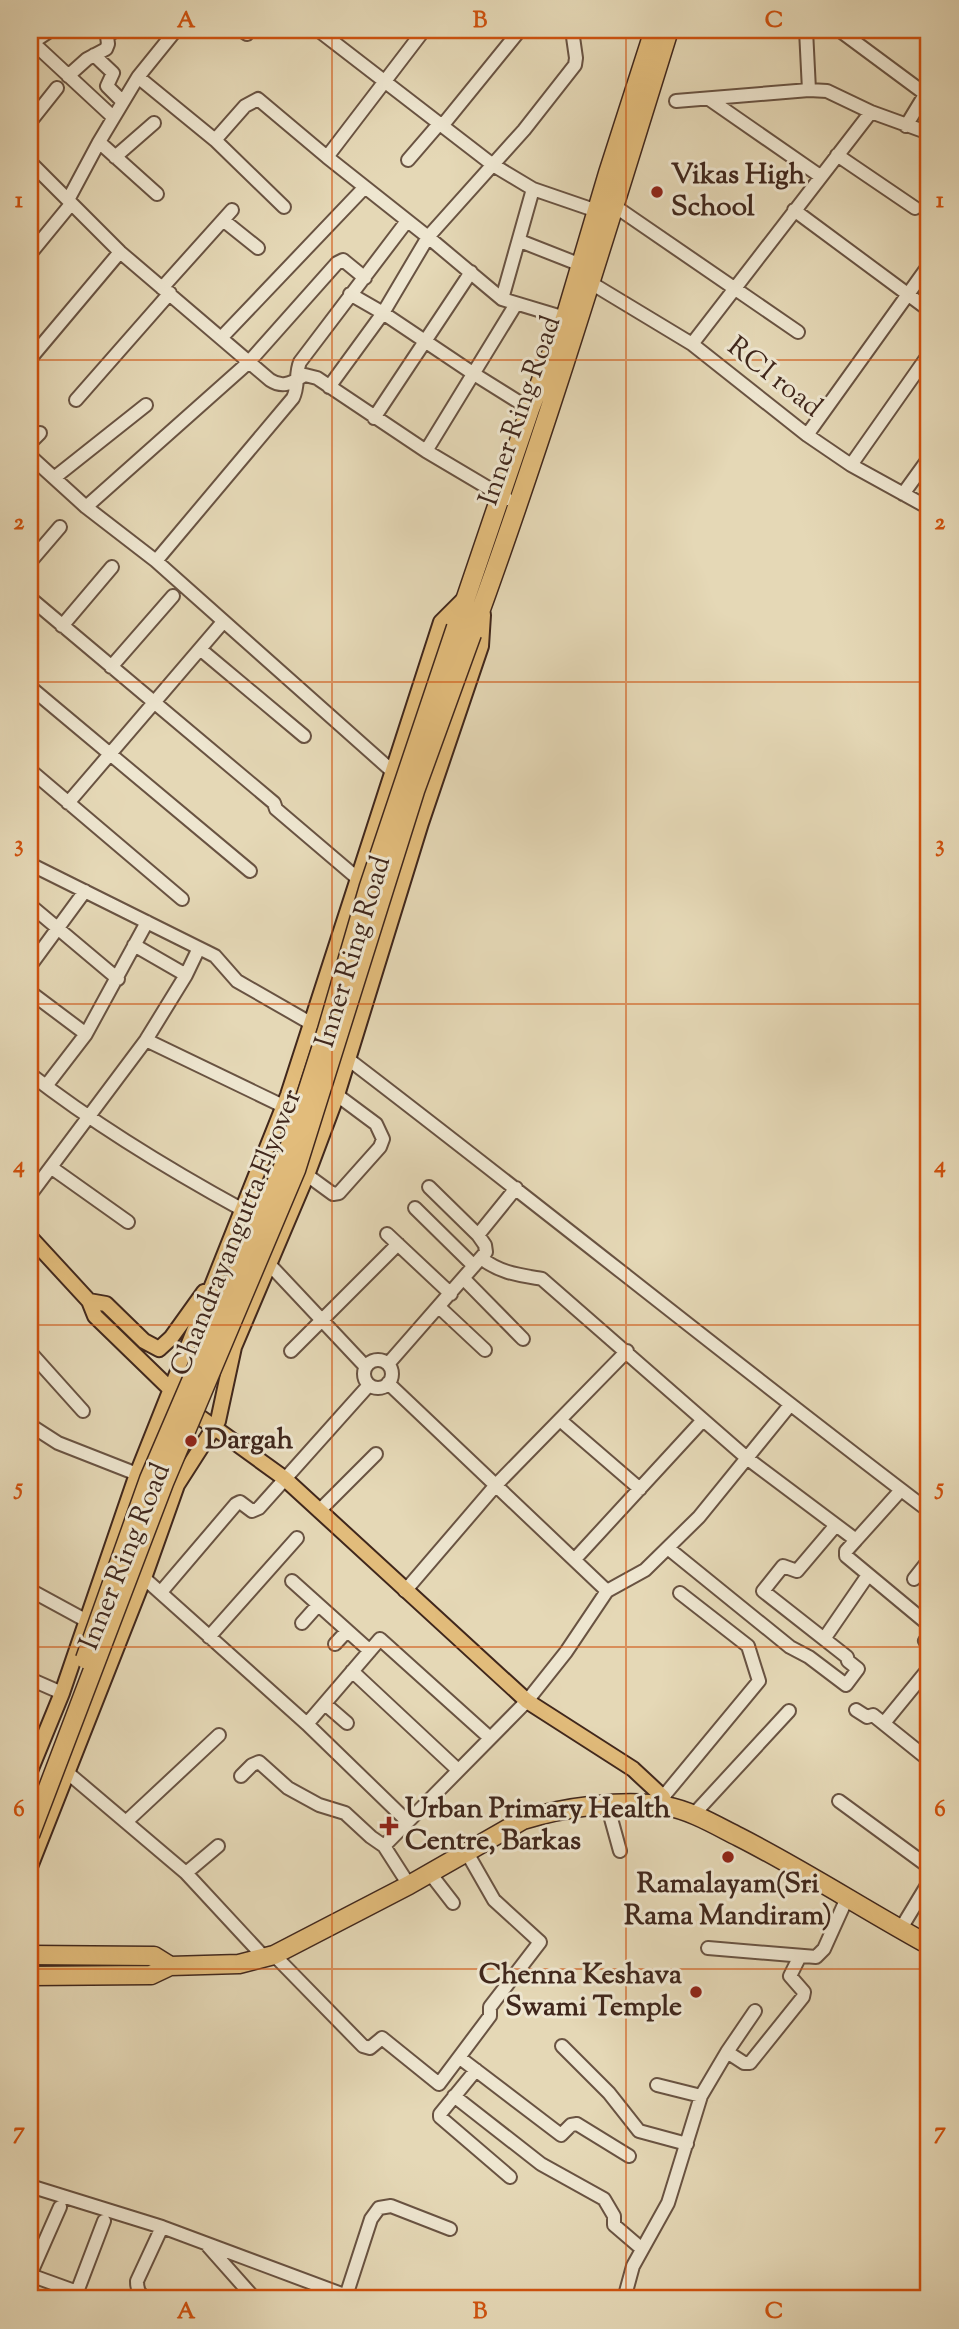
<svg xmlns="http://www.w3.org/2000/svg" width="959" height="2329" viewBox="0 0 959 2329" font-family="'Sorts Mill Goudy',serif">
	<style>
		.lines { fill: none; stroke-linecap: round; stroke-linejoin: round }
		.minor-casing { stroke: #695342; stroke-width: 16 }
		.major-casing { stroke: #40271c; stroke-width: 18 }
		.highway-casing { stroke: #40271c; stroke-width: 21 }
		.minor { stroke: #eee6d0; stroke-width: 12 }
		.major { stroke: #e2bc7b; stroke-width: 14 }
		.highway { stroke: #e2bc7b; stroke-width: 18 }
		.highway-bridge-casing { stroke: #40271c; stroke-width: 21; stroke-linecap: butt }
		.highway-bridge { stroke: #e2bc7b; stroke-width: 18 }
		.grid { fill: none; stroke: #cf520e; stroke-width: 2; stroke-opacity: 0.55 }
		.poi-dot { fill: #8f2418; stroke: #eee6d0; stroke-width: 2.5 }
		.labels { text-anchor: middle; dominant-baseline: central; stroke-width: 6; stroke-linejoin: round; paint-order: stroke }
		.poi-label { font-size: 28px; font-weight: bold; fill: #40271c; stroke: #eee6d0; text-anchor: start }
		.street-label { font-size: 28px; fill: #40271c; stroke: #eee6d0 }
		.neatline { fill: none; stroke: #cf520e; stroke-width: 2.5 }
		.grid-label { font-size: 23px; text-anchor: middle; font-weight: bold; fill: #cf520e }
	</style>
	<rect width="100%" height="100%" fill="#e5d8b6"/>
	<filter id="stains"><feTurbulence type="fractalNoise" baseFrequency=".00286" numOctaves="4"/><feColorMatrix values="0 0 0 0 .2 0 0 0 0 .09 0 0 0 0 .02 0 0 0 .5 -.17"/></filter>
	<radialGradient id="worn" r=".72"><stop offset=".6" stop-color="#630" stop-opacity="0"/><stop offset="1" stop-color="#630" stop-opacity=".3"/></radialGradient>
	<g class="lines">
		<defs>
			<path id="minor" d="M241,30l6,4
				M318,30l175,135 40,24 64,22
				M806,30l3,60
				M839,30l85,63
				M30,40l83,77
				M30,44l21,-14
				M94,55l19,18 -6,13 16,16
				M68,76l19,-17 19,-10 2,-5 -1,-8 9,-6
				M138,77l38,-47
				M709,99l111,77
				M676,101l133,-11 18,1 44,21 58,21
				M30,122l27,-34
				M442,126l78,-96
				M906,126l23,-38
				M215,140l69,67
				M99,142l58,52
				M837,155l78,53
				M115,157l39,-34
				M327,157l97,-127
				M408,160l31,-36
				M30,162l90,90 150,128c14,9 22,2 35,-5l12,3 109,73 81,48
				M68,200l31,-58 39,-65 77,63 30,-34 13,-7 69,58 101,80 74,62 63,19
				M616,207l182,125
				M794,210l135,100
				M223,220l35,28
				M520,241l61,24
				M30,254l41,-50
				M591,283l101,61 115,91 44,30 78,43
				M162,288l70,-78
				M350,294l33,19 91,61 56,35
				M502,299l31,-110
				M222,337l143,-150
				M692,344l179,-232
				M30,359l90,-107
				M329,387l54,-74 45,-76 96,-107 51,-65 1,-7 -4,-28
				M76,400l94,-107
				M374,418l97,-146
				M807,435l122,-170
				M30,443l10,-10
				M426,451l90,-147
				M30,456l56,51 70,54 236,210
				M851,465l78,-111
				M54,478l92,-73
				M903,494l26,-36
				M86,507l163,-145 88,-99 6,-3 22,18
				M156,561l137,-163c6,-12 2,-24 7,-36l107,-141
				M30,562l30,-35
				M30,598l244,205 2,6 81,69
				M62,626l50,-59
				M200,649l104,87
				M111,667l62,-71
				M30,687l220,184
				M30,770l152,129
				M68,803l155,-181
				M30,864l185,92 22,25 75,43
				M30,905l88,74
				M134,945l52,30
				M30,966l55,-75
				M30,992l56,42
				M146,1040l137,66
				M348,1059c195,149 386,304 581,452
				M30,1074c67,52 138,95 213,136
				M46,1086l40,-52 61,-112
				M52,1168l76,54
				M307,1175l26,19 6,-1 41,-46 3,-8 -7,-15 -39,-29
				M429,1187l49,48
				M30,1195l116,-155 40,-65 12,-25
				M415,1208l59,58
				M387,1234l64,60
				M481,1258c19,15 38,17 61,21l206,180 108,81 -10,11v5l83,69
				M270,1265l95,101
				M464,1279l59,60
				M439,1307l46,43
				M291,1351l107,-107
				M30,1352l53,59
				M364 1374a14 14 0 1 1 28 0a14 14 0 1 1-28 0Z
				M388,1364l98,-112 -1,-7 -7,-10 38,-47
				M388,1383l219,208
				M560,1420l80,69
				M30,1425l28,18 79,31
				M319,1511l57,-57
				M856,1540l45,-50
				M669,1549l121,98 19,10 37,28 12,-16 -10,-8 -1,-4 -84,-66 20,-25 14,5 39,-46
				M575,1559l128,-139
				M144,1578l163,146 100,97
				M914,1579l15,-19
				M292,1581l78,70
				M30,1590l57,31
				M405,1591l91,-106 131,-134
				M161,1592l75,-88 4,-2 12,9 7,-3 110,-123
				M302,1623l16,-18
				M929,1635l-4,6 4,5
				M209,1637l88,-99
				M824,1639l44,-64
				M335,1644l12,-13
				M352,1671l106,99
				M30,1679l32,14
				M325,1704l22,19
				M856,1710l11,7 6,-2 56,45
				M884,1723l45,-55
				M307,1724l73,-85 110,99
				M68,1773l118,100 78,84
				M241,1776l11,-11 7,-3 29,26 31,17 26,8 26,24 13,9
				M663,1797l96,-116 -11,-35 -68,-53
				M839,1801l90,66
				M607,1804l13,47
				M694,1814l95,-103
				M127,1821l92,-86
				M429,1872l24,31
				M186,1873l32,-27
				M409,1885l-25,-39 143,-145 39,-49 41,-61 38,-21 54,-53 91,-112
				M900,1930l29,-48
				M708,1948l108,9 8,-8 23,-51
				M274,1955l89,91 7,2 12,-10 57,46 51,-68v-9l50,-65 -46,-42 -28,-49
				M562,2046l47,47 30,38 48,13
				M727,2052l17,11h6l53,-66 1,-5 -14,-16 10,-20
				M460,2058l101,77 10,-10 6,-1 52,32
				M476,2070l-36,44v3l70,60
				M657,2085l44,11
				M454,2096l87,68 63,35 10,17v9l28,24
				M30,2186l132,41 193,72
				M60,2207l-30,68 47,17 27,-71
				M208,2246l47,53
				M346,2296l25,-77 8,-11 12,-2 59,23
				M147,2299c-8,-5 -10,-9 -10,-18l25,-54
				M624,2299l9,-33 35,-63 33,-107 26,-44 28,-41"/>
			<path id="major" d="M30,1237l59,64 6,15 102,99 87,63 243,223 106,68 30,28 2,9
				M89,1301l17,3 38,37 15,8 12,-11 33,-46
				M30,1771l32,-78 75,-219 151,-379 153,-473 24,-24
				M30,1867l114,-289 33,-93 41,-64 16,-74 73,-172 30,-80 84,-272 60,-177 2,-31"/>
			<path id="highway" d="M456,627l74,-218 35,-91 43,-145 46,-143
				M472,634c73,-199 134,-402 197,-604
				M30,1955l124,1 16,10
				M30,1976l121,-1 19,-9 69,-2 35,-9 135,-70 114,-65c41,-13 100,-21 143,-14 26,5 49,19 73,31 65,33 126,73 190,108"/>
		</defs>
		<use href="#minor" class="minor-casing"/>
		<use href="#major" class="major-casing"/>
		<use href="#highway" class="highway-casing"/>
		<use href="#minor" class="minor"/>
		<use href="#major" class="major"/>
		<use href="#highway" class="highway"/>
		<defs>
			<path id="highway-bridge" d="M85,1659l64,-180 134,-312 44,-137 42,-144 87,-259
				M30,1835l134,-352 132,-313 119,-379 57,-157"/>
		</defs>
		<use href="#highway-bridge" class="highway-bridge-casing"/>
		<use href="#highway-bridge" class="highway-bridge"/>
	</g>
	<path class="grid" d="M332,30v2269M626,30v2269M30,360h899M30,682h899M30,1004h899M30,1325h899M30,1647h899M30,1969h899"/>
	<g class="poi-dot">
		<circle cx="657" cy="192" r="7"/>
		<circle cx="191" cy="1441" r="7"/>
		<path d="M385.5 1815.5h7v7h7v7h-7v7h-7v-7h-7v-7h7z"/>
		<circle cx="728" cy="1857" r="7"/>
		<circle cx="696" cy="1992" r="7"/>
	</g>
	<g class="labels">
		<g class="poi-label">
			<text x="671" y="176">Vikas High<tspan x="671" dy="32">School</tspan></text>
			<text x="205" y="1441">Dargah</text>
			<text x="405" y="1810">Urban Primary Health<tspan x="405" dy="32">Centre, Barkas</tspan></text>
			<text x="728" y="1885" text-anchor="middle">Ramalayam(Sri<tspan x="728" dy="32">Rama Mandiram)</tspan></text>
			<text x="682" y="1976" text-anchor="end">Chenna Keshava<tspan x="682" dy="32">Swami Temple</tspan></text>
		</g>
		<g class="street-label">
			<text transform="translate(774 378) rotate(38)">RCI road</text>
			<text transform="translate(521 411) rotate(-71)">Inner Ring Road</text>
			<text transform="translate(354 952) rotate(-73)">Inner Ring Road</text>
			<text transform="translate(237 1233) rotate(-68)">Chandrayangutta Flyover</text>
			<text transform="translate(126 1557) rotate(-68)">Inner Ring Road</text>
		</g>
	</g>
	<rect width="959" height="2329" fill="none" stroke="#e5d8b6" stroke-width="77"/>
	<rect x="38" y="38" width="882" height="2252" class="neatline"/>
	<g class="grid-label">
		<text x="186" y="27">A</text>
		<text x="480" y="27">B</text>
		<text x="774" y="27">C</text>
		<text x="19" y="207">1</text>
		<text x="940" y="207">1</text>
		<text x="19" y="529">2</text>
		<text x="940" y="529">2</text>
		<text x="19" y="851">3</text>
		<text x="940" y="851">3</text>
		<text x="19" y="1172">4</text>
		<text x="940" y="1172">4</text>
		<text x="19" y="1494">5</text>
		<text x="940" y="1494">5</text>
		<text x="19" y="1816">6</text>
		<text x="940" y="1816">6</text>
		<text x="19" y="2138">7</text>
		<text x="940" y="2138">7</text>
		<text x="186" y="2318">A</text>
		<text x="480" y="2318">B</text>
		<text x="774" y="2318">C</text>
	</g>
	<rect width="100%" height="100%" filter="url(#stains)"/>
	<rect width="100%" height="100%" fill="url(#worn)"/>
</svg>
